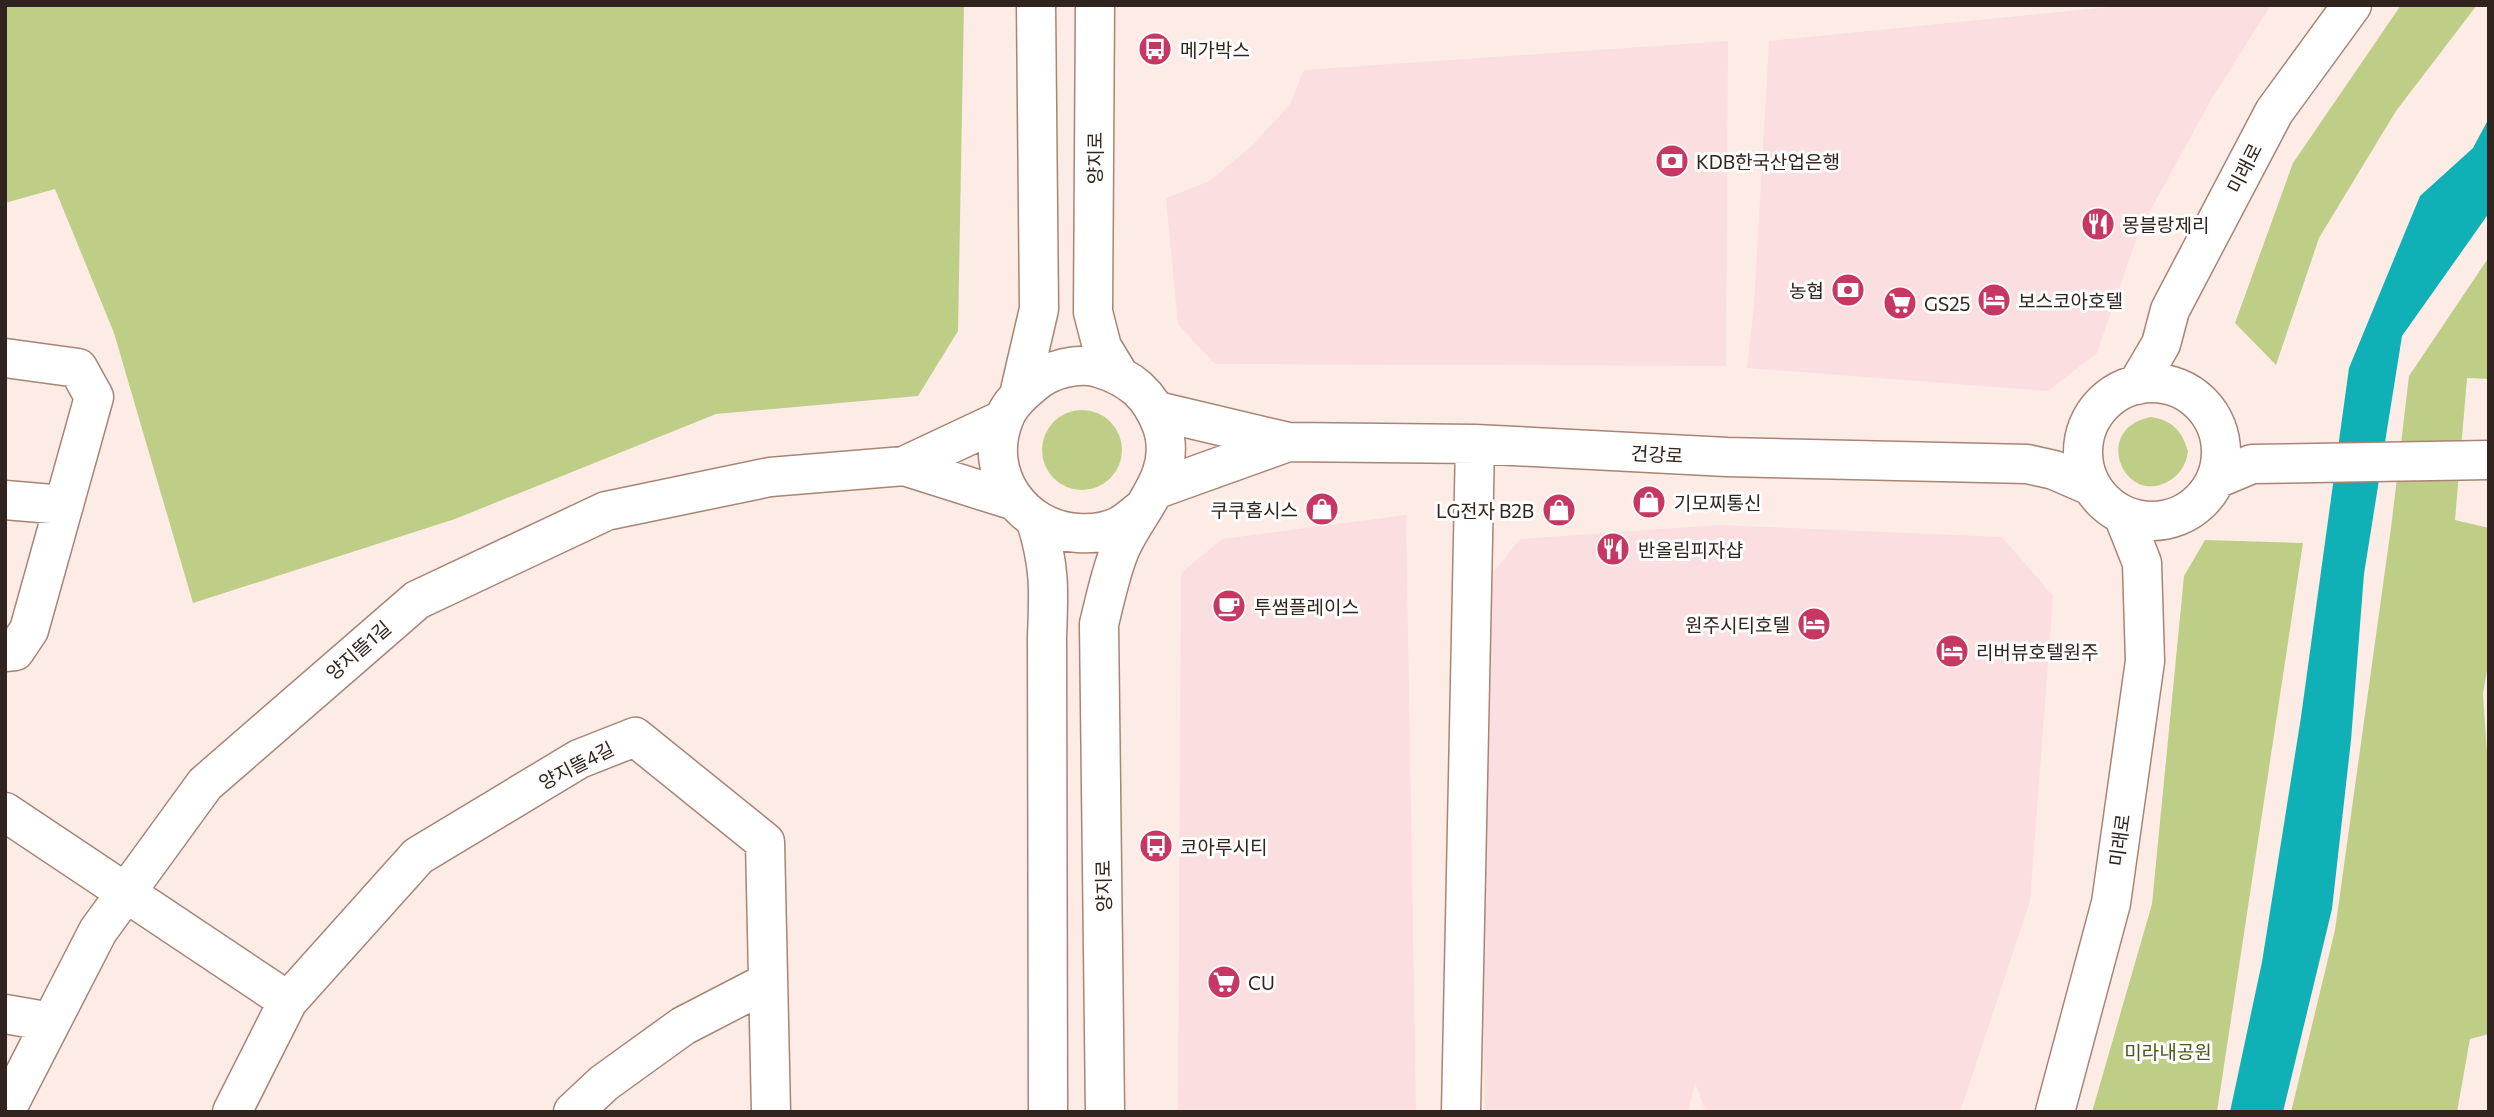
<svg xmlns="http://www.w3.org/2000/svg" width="2494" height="1117" viewBox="0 0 2494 1117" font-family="Commissioner,'Noto Sans KR',sans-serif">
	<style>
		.commercial { fill: #fadee0 }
		.green { fill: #bece86 }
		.water { fill: #0fb1b6 }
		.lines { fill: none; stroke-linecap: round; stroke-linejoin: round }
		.minor-casing { stroke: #a88475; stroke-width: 41 }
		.minor { stroke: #fff; stroke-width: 38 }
		.labels { text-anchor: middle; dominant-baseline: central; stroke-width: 6; stroke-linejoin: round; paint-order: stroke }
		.poi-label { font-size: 19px; fill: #31231d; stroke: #fdfdfd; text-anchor: start }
		.street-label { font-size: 19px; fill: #31231d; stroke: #fdfdfd }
		.park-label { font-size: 19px; fill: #4d5818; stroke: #fdfdfd }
	</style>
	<rect width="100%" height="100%" fill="#fdece6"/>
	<path class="commercial" d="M2130,5h141l-59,93 -73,133 -42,122 -49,38 -301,-23 7,-62 15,-265z
		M1728,41l-2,325 -511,-2 -37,-40 -12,-126 44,-17 43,-36 37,-41 14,-34z
		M1406,515l10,597h-238l3,-539 41,-34z
		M1719,525l283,12 51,59 -23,305 -70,211h-254l-11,-29 -7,29h-203l-12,-515 47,-58z"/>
	<path class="green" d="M5,5h959l-6,326 -40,65 -202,18 -261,105 -262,84 -79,-270 -59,-144 -50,14z
		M2401,5h76l-81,106 -77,127 -43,127 -41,-42 58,-160z
		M2489,257v122l-22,-1 -12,142 34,8v131l-6,35 6,89v251l-19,5 -13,73h-166l44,-182 57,-410 17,-144z
		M1042 450a40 40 0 1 1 80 0a40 40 0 1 1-80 0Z
		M2151,417c21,3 31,14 37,34 -1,11 -7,22 -16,28 -46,32 -83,-50 -21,-62z
		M2205,540l98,3 -86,569h-125l60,-208 32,-328z"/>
	<path class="water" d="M2489,118v95l-87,123 -38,238 -13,166 -19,169 -49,203h-53l32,-150 39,-245 48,-349 71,-172 53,-48z"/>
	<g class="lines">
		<defs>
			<path id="minor" d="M1095,5l-2,307 9,35 17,28
				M5,358l73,10 16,29 -65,233 -14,21 -10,1
				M2083 452a69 69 0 1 1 138 0a69 69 0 1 1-138 0Z
				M2137,385l24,-41 9,-34 104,-198 78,-107
				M1019,395l20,-86 -3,-304
				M1157,411l131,31 187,2 252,13 300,7 27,6 37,16
				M904,466l111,35
				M2216,479l36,-15 237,-4
				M1157,489l131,-47
				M5,500l59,5
				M1036,521c14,45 13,69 11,116l1,475
				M5,812l283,189
				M5,1014l46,8
				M5,1112l93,-181 107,-147 212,-184 189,-89 164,-34 134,-11 100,-47
				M232,1112l56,-111 130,-145 161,-97 56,-22 130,105 6,270
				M573,1112l31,-29 79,-57 85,-44
				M1105,1112l-6,-488c6,-24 11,-49 20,-72 17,-42 60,-76 43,-126 -12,-32 -31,-48 -63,-58 -21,-6 -49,1 -65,15 -12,10 -25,21 -30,36 -22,55 18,111 74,114 14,1 29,-1 41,-7 8,-4 15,-11 22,-16
				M1461,1112l14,-668
				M2055,1112l56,-209 34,-242 -3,-98 -19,-48"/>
		</defs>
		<use href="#minor" class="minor-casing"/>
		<use href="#minor" class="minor"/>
	</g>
	<defs>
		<symbol id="bus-disc" viewBox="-11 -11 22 22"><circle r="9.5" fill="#c63863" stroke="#fdfdfd"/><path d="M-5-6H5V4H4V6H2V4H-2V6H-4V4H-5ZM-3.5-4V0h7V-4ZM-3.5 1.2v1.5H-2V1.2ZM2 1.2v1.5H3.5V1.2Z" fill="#fff"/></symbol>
		<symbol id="bank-disc" viewBox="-11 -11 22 22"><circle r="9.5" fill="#c63863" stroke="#fdfdfd"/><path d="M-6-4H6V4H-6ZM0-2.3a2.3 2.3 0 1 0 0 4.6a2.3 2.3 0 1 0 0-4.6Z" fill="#fff"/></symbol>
		<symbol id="restaurant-disc" viewBox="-11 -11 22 22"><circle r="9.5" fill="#c63863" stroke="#fdfdfd"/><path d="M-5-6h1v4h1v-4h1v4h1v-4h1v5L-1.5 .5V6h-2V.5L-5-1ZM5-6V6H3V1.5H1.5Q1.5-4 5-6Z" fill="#fff"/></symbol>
		<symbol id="hotel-disc" viewBox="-11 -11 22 22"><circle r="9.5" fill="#c63863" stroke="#fdfdfd"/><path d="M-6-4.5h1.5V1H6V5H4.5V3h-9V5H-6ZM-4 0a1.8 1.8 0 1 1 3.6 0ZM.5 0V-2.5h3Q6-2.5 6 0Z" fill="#fff"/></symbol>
		<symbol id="supermarket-disc" viewBox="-11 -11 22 22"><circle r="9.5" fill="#c63863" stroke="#fdfdfd"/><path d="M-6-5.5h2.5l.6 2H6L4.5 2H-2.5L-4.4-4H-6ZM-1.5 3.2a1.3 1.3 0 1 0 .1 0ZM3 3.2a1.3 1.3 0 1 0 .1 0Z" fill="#fff"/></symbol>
		<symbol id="shop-disc" viewBox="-11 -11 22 22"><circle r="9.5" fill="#c63863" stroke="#fdfdfd"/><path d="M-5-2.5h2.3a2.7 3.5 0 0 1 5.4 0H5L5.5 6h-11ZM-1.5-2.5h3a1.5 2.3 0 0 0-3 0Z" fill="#fff"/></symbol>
		<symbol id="cafe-disc" viewBox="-11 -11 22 22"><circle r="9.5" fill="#c63863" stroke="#fdfdfd"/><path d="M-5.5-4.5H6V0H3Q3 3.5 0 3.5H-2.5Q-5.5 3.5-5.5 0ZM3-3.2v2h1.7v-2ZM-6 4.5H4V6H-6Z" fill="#fff"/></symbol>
	</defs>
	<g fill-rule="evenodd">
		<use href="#bus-disc" x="1136" y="30" width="38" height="38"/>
		<use href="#bank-disc" x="1653" y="142" width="38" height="38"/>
		<use href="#restaurant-disc" x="2079" y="205" width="38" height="38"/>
		<use href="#bank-disc" x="1829" y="271" width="38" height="38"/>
		<use href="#hotel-disc" x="1975" y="281" width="38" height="38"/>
		<use href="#supermarket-disc" x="1881" y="284" width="38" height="38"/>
		<use href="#shop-disc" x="1630" y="483" width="38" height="38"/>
		<use href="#shop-disc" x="1303" y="490" width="38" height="38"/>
		<use href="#shop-disc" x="1540" y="491" width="38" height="38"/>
		<use href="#restaurant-disc" x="1594" y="530" width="38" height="38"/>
		<use href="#cafe-disc" x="1210" y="587" width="38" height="38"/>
		<use href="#hotel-disc" x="1795" y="605" width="38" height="38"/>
		<use href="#hotel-disc" x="1933" y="632" width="38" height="38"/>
		<use href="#bus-disc" x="1137" y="827" width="38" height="38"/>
		<use href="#supermarket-disc" x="1205" y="963" width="38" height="38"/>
	</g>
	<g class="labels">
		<g class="poi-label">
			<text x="1180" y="49">메가박스</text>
			<text x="1696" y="161">KDB한국산업은행</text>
			<text x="2122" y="224">몽블랑제리</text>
			<text x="1824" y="290" text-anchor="end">농협</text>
			<text x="2018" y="300">보스코아호텔</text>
			<text x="1924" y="303">GS25</text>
			<text x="1674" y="502">기모찌통신</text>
			<text x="1298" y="509" text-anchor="end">쿠쿠홈시스</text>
			<text x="1534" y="510" text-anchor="end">LG전자 B2B</text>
			<text x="1638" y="549">반올림피자샵</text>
			<text x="1254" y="606">투썸플레이스</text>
			<text x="1790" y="624" text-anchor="end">원주시티호텔</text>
			<text x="1976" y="651">리버뷰호텔원주</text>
			<text x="1180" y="846">코아루시티</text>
			<text x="1248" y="982">CU</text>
		</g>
		<g class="street-label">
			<text transform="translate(1094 158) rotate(-90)">양지로</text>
			<text transform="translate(2244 168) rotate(-63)">미래로</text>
			<text transform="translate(1657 454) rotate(3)">건강로</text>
			<text transform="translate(358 650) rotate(-41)">양지뜰1길</text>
			<text transform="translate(576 765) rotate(-27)">양지뜰4길</text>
			<text transform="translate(2119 840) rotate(-82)">미래로</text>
			<text transform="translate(1103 886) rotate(-91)">양지로</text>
		</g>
		<g class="park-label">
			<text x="2168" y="1051">미라내공원</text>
		</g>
	</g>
	<rect width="2494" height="1117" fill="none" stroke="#31231d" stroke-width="14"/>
</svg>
